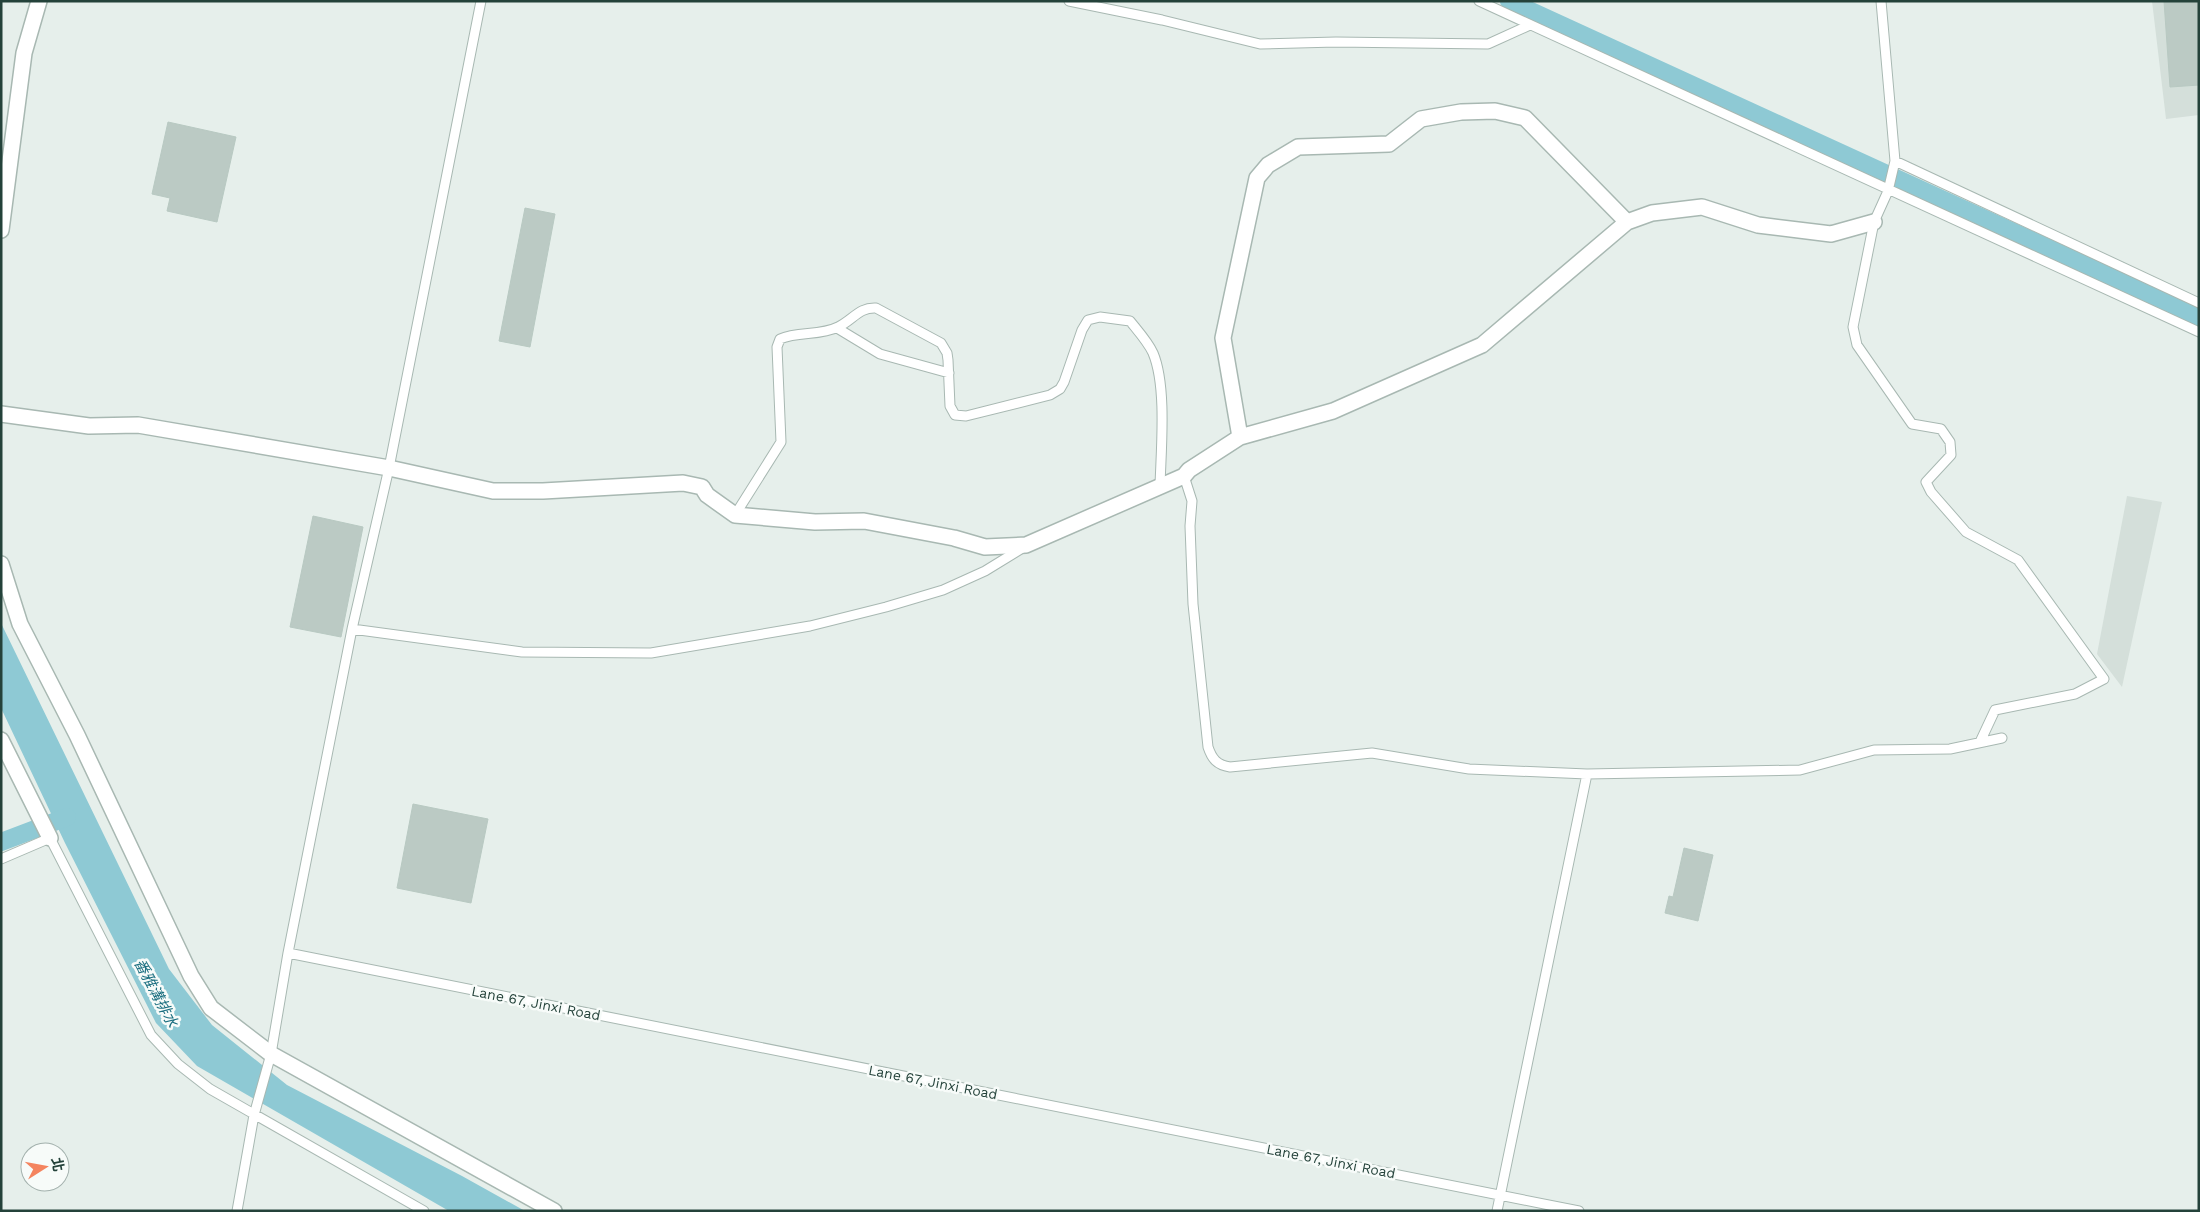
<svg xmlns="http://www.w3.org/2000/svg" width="2200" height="1212" viewBox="0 0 2200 1212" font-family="'Work Sans','Noto Sans TC',sans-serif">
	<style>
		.built { fill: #d4dfda }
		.water { fill: #8ec9d4 }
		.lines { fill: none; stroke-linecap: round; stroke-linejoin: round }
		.canal { stroke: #8ec9d4; stroke-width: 18 }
		.building { fill: #bbcac4; stroke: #b8c9c2 }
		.lane-casing { stroke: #a8b8b2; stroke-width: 11 }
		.street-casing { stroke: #a8b8b2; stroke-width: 18 }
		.lane { stroke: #fff; stroke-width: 9 }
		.street { stroke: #fff; stroke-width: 15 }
		.labels { text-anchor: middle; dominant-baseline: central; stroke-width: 5; stroke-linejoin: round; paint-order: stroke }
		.street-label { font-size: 14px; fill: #24423a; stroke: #f7fbf9 }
		.water-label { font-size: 15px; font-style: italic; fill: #1c6f80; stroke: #f7fbf9 }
	</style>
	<rect width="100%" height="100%" fill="#e6efeb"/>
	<path class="built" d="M2152,1h47v114l-33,4z
		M2127,496l35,6 -40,185 -25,-33z"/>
	<path class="water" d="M1,623l168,346 43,56 75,60 175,91 63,35h-76l-252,-145 -41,-43 -91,-180 -64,-135z"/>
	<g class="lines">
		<path class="canal" d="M1509,1l690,316
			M1,842l66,-25"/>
	</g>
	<path class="building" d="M2164,1h35v84l-29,2z
		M168,122l68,15 -19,85 -50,-11 3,-13 -18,-4z
		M525,208l30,6 -25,133 -31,-6z
		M313,516l50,11 -22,110 -51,-10z
		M413,804l75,15 -17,84 -74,-15z
		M1684,848l29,7 -15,66 -33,-8 4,-17 4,1z"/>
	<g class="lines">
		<defs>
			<path id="lane" d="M1069,1l93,19 98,24 76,-2 152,2 42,-19
				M1479,1l720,331
				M1881,1l14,160 -7,30 -14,31 -21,105 4,18 55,79 29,5 9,13 1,13 -25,27 5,10 35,40 52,28 86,119 -29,15 -80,16 -15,32
				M1895,161l304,142
				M837,328l43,26 69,19
				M1184,476l8,25 -2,25 3,78 15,143c4,12 9,18 22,20l142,-14 97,16 118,5 213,-4 74,-20 76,-1 52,-11
				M735,515l46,-73 -4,-95 3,-8c18,-8 40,-3 58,-12 15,-7 21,-20 38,-19l65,35 6,10 1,7 2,46 5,9 11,1 84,-21 10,-6 4,-7 18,-52 6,-10 12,-3 30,4c8,10 18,21 23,32 14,33 8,97 7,133
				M352,629l170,23 129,1 159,-27 76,-19 57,-17 42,-19 39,-24
				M1,859l49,-21 101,197 27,29 32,25 214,122
				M288,953l1291,258
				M237,1211l17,-96 17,-61 17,-101 64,-324 37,-161 92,-467
				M1497,1211l90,-437"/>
			<path id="street" d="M1,230l23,-177 15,-52
				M1,414l88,12 49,-1 251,43 104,23h50l140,-8 19,4 5,8 28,20 80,7 49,-1 90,17 31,9 41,-2 158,-69 5,-6 51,-33 93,-26 149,-66 145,-123 25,-9 50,-6 56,18 73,9 43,-12
				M1240,437l-17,-99 34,-160 11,-13 30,-18 91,-3 32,-25 40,-7 34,-1 30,7 102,104
				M1,564l19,60 57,111 114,241 20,32 60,46 283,157
				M1,740l49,98"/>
		</defs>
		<use href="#lane" class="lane-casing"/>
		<use href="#street" class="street-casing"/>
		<use href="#lane" class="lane"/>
		<use href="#street" class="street"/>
	</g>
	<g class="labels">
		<g class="street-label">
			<text transform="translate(536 1003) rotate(11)">Lane 67, Jinxi Road</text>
			<text transform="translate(933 1082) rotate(11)">Lane 67, Jinxi Road</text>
			<text transform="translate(1331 1161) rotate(11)">Lane 67, Jinxi Road</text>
		</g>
		<g class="water-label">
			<text transform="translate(156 993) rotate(62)">番雅溝排水</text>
		</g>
	</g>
	<rect width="2200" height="1212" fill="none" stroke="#24423a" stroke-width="5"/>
	<g transform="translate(45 1167) rotate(79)"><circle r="24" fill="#f7fbf9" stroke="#a3b1ad"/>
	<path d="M0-4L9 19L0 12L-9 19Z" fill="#f4845f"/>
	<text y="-8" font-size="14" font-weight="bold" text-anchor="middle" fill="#24423a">北</text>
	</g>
</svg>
